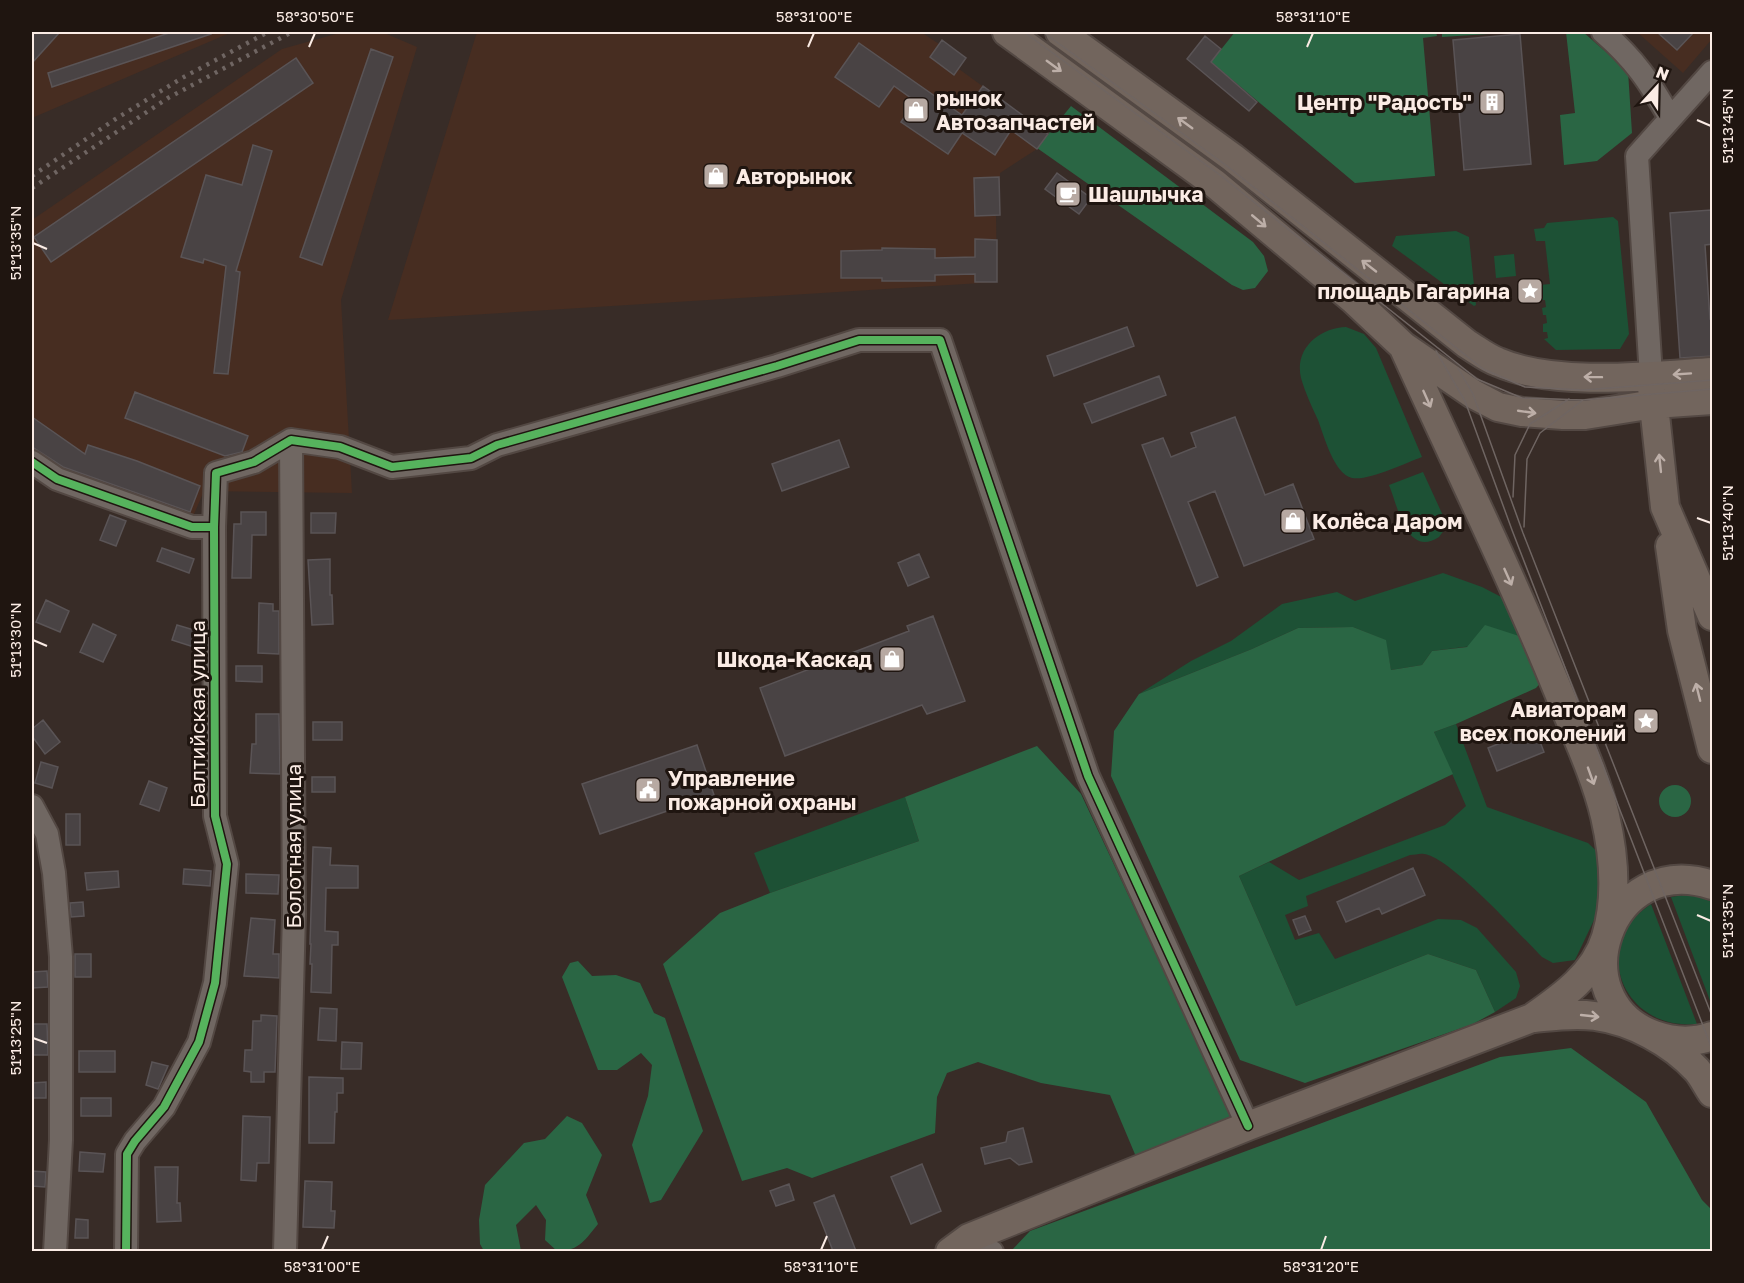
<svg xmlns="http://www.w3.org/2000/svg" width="1744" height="1283" viewBox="0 0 1744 1283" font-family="'Golos Text',sans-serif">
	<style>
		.built { fill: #472d21 }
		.green { fill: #1d5135 }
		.forest { fill: #2a6644 }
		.building { fill: #494344; stroke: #5a5456; stroke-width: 1.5 }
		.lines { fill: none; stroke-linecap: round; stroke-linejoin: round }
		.minor-casing { stroke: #534843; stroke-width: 26 }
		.major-casing { stroke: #534843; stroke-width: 32 }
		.minor { stroke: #706762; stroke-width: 22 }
		.major { stroke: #72655d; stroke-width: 28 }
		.tram { stroke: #6f6562; stroke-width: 1.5 }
		.rail { stroke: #6f6562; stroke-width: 4.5; stroke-dasharray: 3 6; stroke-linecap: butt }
		.cycleway-casing { stroke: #1f1510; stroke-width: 11 }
		.cycleway { stroke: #56b35d; stroke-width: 8 }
		.oneway { stroke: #bdafa8 }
		.ticks { fill: none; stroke: #fbece5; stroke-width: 2 }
		.labels { text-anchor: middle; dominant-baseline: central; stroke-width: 6; stroke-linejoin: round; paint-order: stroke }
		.poi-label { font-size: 21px; font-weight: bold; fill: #fbece5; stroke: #1f1510; text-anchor: start }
		.street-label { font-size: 21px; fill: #fbece5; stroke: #1f1510 }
		.neatline { fill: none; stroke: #fbece5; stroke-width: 2 }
		.ticks-label { font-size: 15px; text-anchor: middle; fill: #fbece5 }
	</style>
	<rect width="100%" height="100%" fill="#382c27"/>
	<path class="built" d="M32,32h200l-200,86z
		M343,32h39l35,15 -76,253 11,193 -148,-2 -13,30 -131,-48 -28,-19v-234l250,-171z
		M477,32h444l18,12 3,-4 24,18 -7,11 89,65 -11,15 -37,24v42h-4l1,67 -609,38z
		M1637,32h75v7l-29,34z"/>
	<path class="green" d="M1613,217l5,4 11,113 -9,15 -64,1 -12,-11 4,-1 -1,-6h-4v-8l4,-1 -1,-8h-3l-1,-7 4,-1 -1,-7h-4l-1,-15 10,-1 -5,-43h-9l-2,-12 10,-1 3,-5z
		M1456,231l13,6 7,68 -2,1 -82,-60 4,-10z
		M1514,254l2,22 -20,2 -2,-22z
		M1346,327l18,7 12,14 46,109c-17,6 -53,24 -70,21 -18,-4 -28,-42 -34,-58 -6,-13 -13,-28 -17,-42 -7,-30 19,-50 45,-51z
		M1423,472l22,48v9l-6,8c-32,21 -41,-30 -50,-52z
		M1443,573l39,14 25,13 21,39 -96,12 -10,14 -31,5 -6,-30 -32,-13 -55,1 -46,21 -113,45 52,-33 40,-20 51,-37 55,-12 18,9z
		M1456,724l31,83 101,36 17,16 -1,40 -29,61 -22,3 -11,-6c-20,-20 -93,-101 -118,-103 -4,-1 -9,1 -14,1l-104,41 2,10 -23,9 10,25 24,-7 16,26 103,-40 23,1 16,8 39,44 4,14 -4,12 -21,14 -19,-42 -48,-16 -132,52 -57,-130 30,-14 30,18 146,-55 21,-19 -32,-74z
		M905,797l14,44 -149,52 -16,-40z
		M1684,895l15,2 13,5v104l-41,-109z
		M1651,904l46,120c-74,7 -109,-78 -46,-120z"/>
	<path class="forest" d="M1235,32h201l1,4 -14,2 12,138 -80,7 -144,-121z
		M1442,32h77l-77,5z
		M1566,32h17l45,39 4,62 -35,28 -33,4 -4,-50 15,-2z
		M1071,106l182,136 11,14 4,15 -13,17 -12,2 -11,-5 -195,-137z
		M1485,625l43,14 16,40 -8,9 -80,36 -22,8 19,42 -214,102 57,130 132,-52 48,16 19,42 -22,12 -168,59 -65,-23 -129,-284 3,-45 25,-37 113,-45 46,-21 55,-1 33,13 5,30 31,-5 10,-14 35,-4z
		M1037,746l44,48 153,327 -97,38 -27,-64 -69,-12 -63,-21 -31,11 -10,24 -2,36 -123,45 -25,-10 -45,13 -79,-217 57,-51 50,-20 149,-52 -14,-44z
		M1659 801a16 16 0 1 1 32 0a16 16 0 1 1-32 0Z
		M578,961l14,15 24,-1 24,8 14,30 11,5 38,113 -42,69 -11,3 -18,-58 16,-49 4,-31 -11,-12 -24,17h-19l-36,-93 8,-14z
		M1571,1048l75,54 56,98 10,10v41h-701l19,-20 470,-174z
		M567,1116l15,7 20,32 -16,40 12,29c-12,15 -20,28 -41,27l-12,-11 1,-20 -10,-15 -20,20 5,26h-37l-4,-7 -1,-24 6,-35 39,-42 21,-4z"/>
	<path class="building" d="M32,32h28l-28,31z
		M172,32h38l1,2 -159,53 -4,-14z
		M1657,32h37l-17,18z
		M1520,34l11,130 -67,6 -11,-130z
		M1205,36l16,13 -10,13 46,40 -8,9 -62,-52z
		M942,40l24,18 -12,17 -24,-18z
		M859,43l103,72 21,-29 65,48 -11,15 -26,-19 -16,25 -33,-22 -14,21 -47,-32 14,-21 -21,-15 -15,21 -44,-30z
		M371,49l22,8 -71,208 -22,-8z
		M296,58l17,25 -262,179 -17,-25z
		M253,145l19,6 -36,120 4,1 -12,102 -14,-1 12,-107 -22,-7 -1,4 -22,-6 25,-82 36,10z
		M1057,173l34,25 -12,16 -34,-25z
		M999,177l1,38 -25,1 -1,-38z
		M1711,210l2,34 -8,1 5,74h3v37l-33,2 -10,-145z
		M975,239l22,1v42h-22v-8l-40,1v6h-53v-3h-41v-27l41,-1v-2l53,1v9l40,-1z
		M1127,327l7,19 -80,30 -7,-20z
		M1159,376l7,19 -74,28 -8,-19z
		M135,392l113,44 -6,16 -17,4 -100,-38z
		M32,417l53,37 3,-9 49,16 63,25 -10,26 -127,-45 -31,-20z
		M1235,417l30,78 28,-11 21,55 -70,27 -29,-75 -27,11 30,75 -21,9 -55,-141 21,-7 8,19 25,-10 -5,-14z
		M839,440l10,27 -67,24 -10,-27z
		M241,512h25v23h-14l-1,43h-19l2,-54h7z
		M311,513h25l-1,20h-24z
		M110,515l16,6 -10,25 -16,-6z
		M162,548l32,11 -5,14 -32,-12z
		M919,554l10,23 -21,9 -10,-23z
		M330,559v36h2l1,29 -21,1 -4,-65z
		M46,600l23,11 -9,21 -24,-10z
		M259,603l14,1v7h6v43l-21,-1z
		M933,616l32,85 -38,13 -5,-9 -137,51 -25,-68 149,-57 -2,-5z
		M93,624l23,11 -13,27 -23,-10z
		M177,625l24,7 -1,17 -28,-9z
		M236,666h26v16l-26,-1z
		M256,714h23l1,60 -30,-1 2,-29h4z
		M43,720l17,22 -15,12 -13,-18v-7z
		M313,722h29v18h-29z
		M1535,729l9,23 -47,19 -9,-23z
		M697,745l17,50 -114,39 -18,-50z
		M41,762l17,5 -6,21 -17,-5z
		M312,777h23v15h-23z
		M149,781l18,7 -8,23 -19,-7z
		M66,814h14v31h-14z
		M313,847l18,1 -1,17 28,1v22h-32l-1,43 13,1v13h-6l-1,48 -20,-1 1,-28h-2l1,-20h-1z
		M1413,868l12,27 -43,19 -3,-6 -33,14 -9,-20z
		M184,869l27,2 -1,15 -27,-2z
		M118,871l1,16 -32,3 -2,-17z
		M246,874l33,1 -1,19 -32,-1z
		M83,902l1,14 -13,1 -1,-14z
		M1305,916l6,14 -12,5 -6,-15z
		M251,918l24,2 -2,34h6v24l-35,-2z
		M75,954h16v23h-16z
		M47,971l1,16 -16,1v-16z
		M320,1008l17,1 -1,32 -18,-1z
		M261,1015l16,1 -2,56h-11v10h-13v-10l-7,-1 1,-21h7l1,-29h8z
		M32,1024h15l1,31h-16z
		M342,1042l20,1 -1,26h-20z
		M79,1051h36v21h-36z
		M152,1062l16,4 -10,23 -12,-4z
		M309,1077l34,1v15h-6v19h-2l-1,31h-25z
		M46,1082v16h-14v-15z
		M81,1098h30v18h-30z
		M243,1116l27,1 -1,46h-12l-1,18 -15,-1z
		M1023,1128l9,34 -13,3 -9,-7 -25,6 -4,-16 25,-6 2,-10z
		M80,1152l25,2 -2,18 -24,-1z
		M922,1164l19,47 -30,13 -20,-47z
		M155,1167h23l-1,36h3l1,18 -24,1z
		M32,1171l14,1 -1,15 -13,-1z
		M305,1181l27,1 -1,29h4l-1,17 -31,-1z
		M789,1184l5,16 -18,6 -6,-15z
		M834,1195l22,56h-23l-19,-48z
		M76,1219l12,1v18h-13z"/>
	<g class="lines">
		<defs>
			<path id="minor" d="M1603,32c32,28 46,49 67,86
				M1651,376l-14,-220 75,-84
				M32,462l25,17 135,48h22l1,289 12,48 -12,119 -16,59 -35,65 -29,34 -8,13 -1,98
				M214,527l2,-54 38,-11 37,-22 49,7 52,20 79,-9 26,-13 280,-79 82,-26h81l148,436 160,350
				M32,806l15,28 7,39 7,84v183l-6,112
				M969,1238l23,14
				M285,1252l9,-338 -3,-474"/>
			<path id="major" d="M1007,32l207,151 140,117 49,46 70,48 25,13 24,5 41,3h22l69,-11 58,-4
				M1060,32l173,126 234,186c10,6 20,14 31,18 58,25 153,14 214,10
				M1652,387l13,120 47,109
				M1670,546l12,84 30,119
				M1712,885c-104,-35 -153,115 -58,150 20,7 39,8 58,1
				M1534,1018c20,-2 40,-5 61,-2 37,5 76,26 102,54 6,7 10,16 15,23
				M950,1252l19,-14 279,-112 284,-108c30,-21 63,-44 74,-81 12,-40 8,-82 -1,-121 -10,-42 -30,-83 -46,-123 -48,-118 -104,-232 -156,-347"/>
		</defs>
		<use href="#minor" class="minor-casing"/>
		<use href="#major" class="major-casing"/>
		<use href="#minor" class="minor"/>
		<use href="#major" class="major"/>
		<path class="tram" d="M1024,32l196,143 257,204 45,19 61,2 129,-11
			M1043,32l184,134 256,203 42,18 58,3 129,-10
			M1436,351l29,50 47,129 200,519
			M1458,368l15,26 50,139 189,483
			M1513,497l2,-42 15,-31 39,-25
			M1524,527l3,-68 13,-26 43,-33"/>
		<path class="rail" d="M32,176l82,-56 68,-42 86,-46
			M32,188l136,-90 124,-66"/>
		<defs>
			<path id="cycleway" d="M32,462l25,17 135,48h22l1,289 12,48 -12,119 -16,59 -35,65 -29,34 -8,13 -1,98
				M214,527l2,-54 38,-11 37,-22 49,7 52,20 79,-9 26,-13 280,-79 82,-26h81l148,436 160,350"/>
		</defs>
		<use href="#cycleway" class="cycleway-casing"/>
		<use href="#cycleway" class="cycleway"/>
	</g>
	<defs><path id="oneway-shaft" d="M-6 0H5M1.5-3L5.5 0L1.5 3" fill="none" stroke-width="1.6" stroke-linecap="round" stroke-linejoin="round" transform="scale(1.5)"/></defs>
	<g class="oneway">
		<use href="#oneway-shaft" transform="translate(1054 66) rotate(36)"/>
		<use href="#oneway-shaft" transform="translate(1185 123) rotate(-144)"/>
		<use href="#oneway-shaft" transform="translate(1259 221) rotate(40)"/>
		<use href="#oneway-shaft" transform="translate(1369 266) rotate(-142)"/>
		<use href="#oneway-shaft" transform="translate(1682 374) rotate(176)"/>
		<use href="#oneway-shaft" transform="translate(1593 377) rotate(-179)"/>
		<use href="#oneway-shaft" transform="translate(1427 399) rotate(66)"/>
		<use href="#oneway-shaft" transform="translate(1527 412) rotate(8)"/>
		<use href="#oneway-shaft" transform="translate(1660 463) rotate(-96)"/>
		<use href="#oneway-shaft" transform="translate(1508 577) rotate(66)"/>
		<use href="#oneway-shaft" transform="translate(1698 692) rotate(-104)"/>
		<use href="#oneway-shaft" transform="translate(1591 776) rotate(70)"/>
		<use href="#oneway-shaft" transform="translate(1590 1016) rotate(6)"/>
	</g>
	<path class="ticks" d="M309,47l6,-14M808,47l6,-14M1307,47l6,-14M1697,120l14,6M33,243l14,6M1697,518l14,5M33,640l14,6M1697,915l14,6M33,1038l14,5M322,1250l6,-14M821,1250l6,-14M1321,1250l5,-14"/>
	<defs>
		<symbol id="building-square" viewBox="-11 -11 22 22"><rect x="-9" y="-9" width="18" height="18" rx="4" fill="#b7a9a2" stroke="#1f1510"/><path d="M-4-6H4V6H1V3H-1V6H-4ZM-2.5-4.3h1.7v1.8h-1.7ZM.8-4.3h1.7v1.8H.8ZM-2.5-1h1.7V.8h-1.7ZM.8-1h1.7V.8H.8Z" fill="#fff"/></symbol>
		<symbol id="shop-square" viewBox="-11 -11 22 22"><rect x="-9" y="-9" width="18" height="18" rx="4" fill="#b7a9a2" stroke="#1f1510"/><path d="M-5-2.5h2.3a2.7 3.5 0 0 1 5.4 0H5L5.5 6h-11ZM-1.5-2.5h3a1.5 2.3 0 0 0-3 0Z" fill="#fff"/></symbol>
		<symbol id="cafe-square" viewBox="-11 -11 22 22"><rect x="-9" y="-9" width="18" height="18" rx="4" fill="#b7a9a2" stroke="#1f1510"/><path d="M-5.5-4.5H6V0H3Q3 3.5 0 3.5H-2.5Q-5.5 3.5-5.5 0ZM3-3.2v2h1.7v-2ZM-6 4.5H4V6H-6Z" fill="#fff"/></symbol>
		<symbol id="sight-square" viewBox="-11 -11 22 22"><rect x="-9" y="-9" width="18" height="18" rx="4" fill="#b7a9a2" stroke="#1f1510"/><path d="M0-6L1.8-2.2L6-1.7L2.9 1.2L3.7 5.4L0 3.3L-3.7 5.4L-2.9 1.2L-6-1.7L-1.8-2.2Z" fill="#fff"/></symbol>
		<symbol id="civic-square" viewBox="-11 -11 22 22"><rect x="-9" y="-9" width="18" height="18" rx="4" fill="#b7a9a2" stroke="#1f1510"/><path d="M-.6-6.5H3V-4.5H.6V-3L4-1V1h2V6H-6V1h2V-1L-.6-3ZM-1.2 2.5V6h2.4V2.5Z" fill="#fff"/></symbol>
	</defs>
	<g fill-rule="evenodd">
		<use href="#building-square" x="1477" y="87" width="30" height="30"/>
		<use href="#shop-square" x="901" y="95" width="30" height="30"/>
		<use href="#shop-square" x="701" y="161" width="30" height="30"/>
		<use href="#cafe-square" x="1053" y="179" width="30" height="30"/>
		<use href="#sight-square" x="1515" y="276" width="30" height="30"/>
		<use href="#shop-square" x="1278" y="506" width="30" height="30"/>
		<use href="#shop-square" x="877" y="644" width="30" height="30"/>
		<use href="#sight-square" x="1631" y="706" width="30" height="30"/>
		<use href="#civic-square" x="633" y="775" width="30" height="30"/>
	</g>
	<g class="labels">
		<g class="poi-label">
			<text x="936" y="98">рынок<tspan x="936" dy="24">Автозапчастей</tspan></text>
			<text x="1472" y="102" text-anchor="end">Центр "Радость"</text>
			<text x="736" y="176">Авторынок</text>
			<text x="1088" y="194">Шашлычка</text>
			<text x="1510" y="291" text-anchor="end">площадь Гагарина</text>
			<text x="1312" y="521">Колёса Даром</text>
			<text x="872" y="659" text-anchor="end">Шкода-Каскад</text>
			<text x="1626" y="709" text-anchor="end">Авиаторам<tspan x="1626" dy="24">всех поколений</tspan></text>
			<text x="668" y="778">Управление<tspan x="668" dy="24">пожарной охраны</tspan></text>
		</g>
		<g class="street-label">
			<text transform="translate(197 714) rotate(-90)">Балтийская улица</text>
			<text transform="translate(293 846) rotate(-90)">Болотная улица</text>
		</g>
	</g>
	<rect width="1744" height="1283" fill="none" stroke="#1f1510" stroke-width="66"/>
	<g transform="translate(1657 87) rotate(22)" stroke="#1f1510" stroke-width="4.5" paint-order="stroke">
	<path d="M0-4.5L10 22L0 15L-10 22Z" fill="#fbece5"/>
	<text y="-9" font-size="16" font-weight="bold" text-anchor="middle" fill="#fbece5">N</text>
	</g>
	<rect x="33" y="33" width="1678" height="1217" class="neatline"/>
	<g class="ticks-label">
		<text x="315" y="22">58°30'50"E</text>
		<text x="814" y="22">58°31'00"E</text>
		<text x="1313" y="22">58°31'10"E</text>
		<text transform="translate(1728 126) rotate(-90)" y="5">51°13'45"N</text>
		<text transform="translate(16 243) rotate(-90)" y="5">51°13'35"N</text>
		<text transform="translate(1728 523) rotate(-90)" y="5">51°13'40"N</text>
		<text transform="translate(16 640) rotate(-90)" y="5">51°13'30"N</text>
		<text transform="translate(1728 921) rotate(-90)" y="5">51°13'35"N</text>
		<text transform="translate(16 1038) rotate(-90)" y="5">51°13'25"N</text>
		<text x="322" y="1272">58°31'00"E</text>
		<text x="821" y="1272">58°31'10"E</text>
		<text x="1321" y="1272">58°31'20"E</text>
	</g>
</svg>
